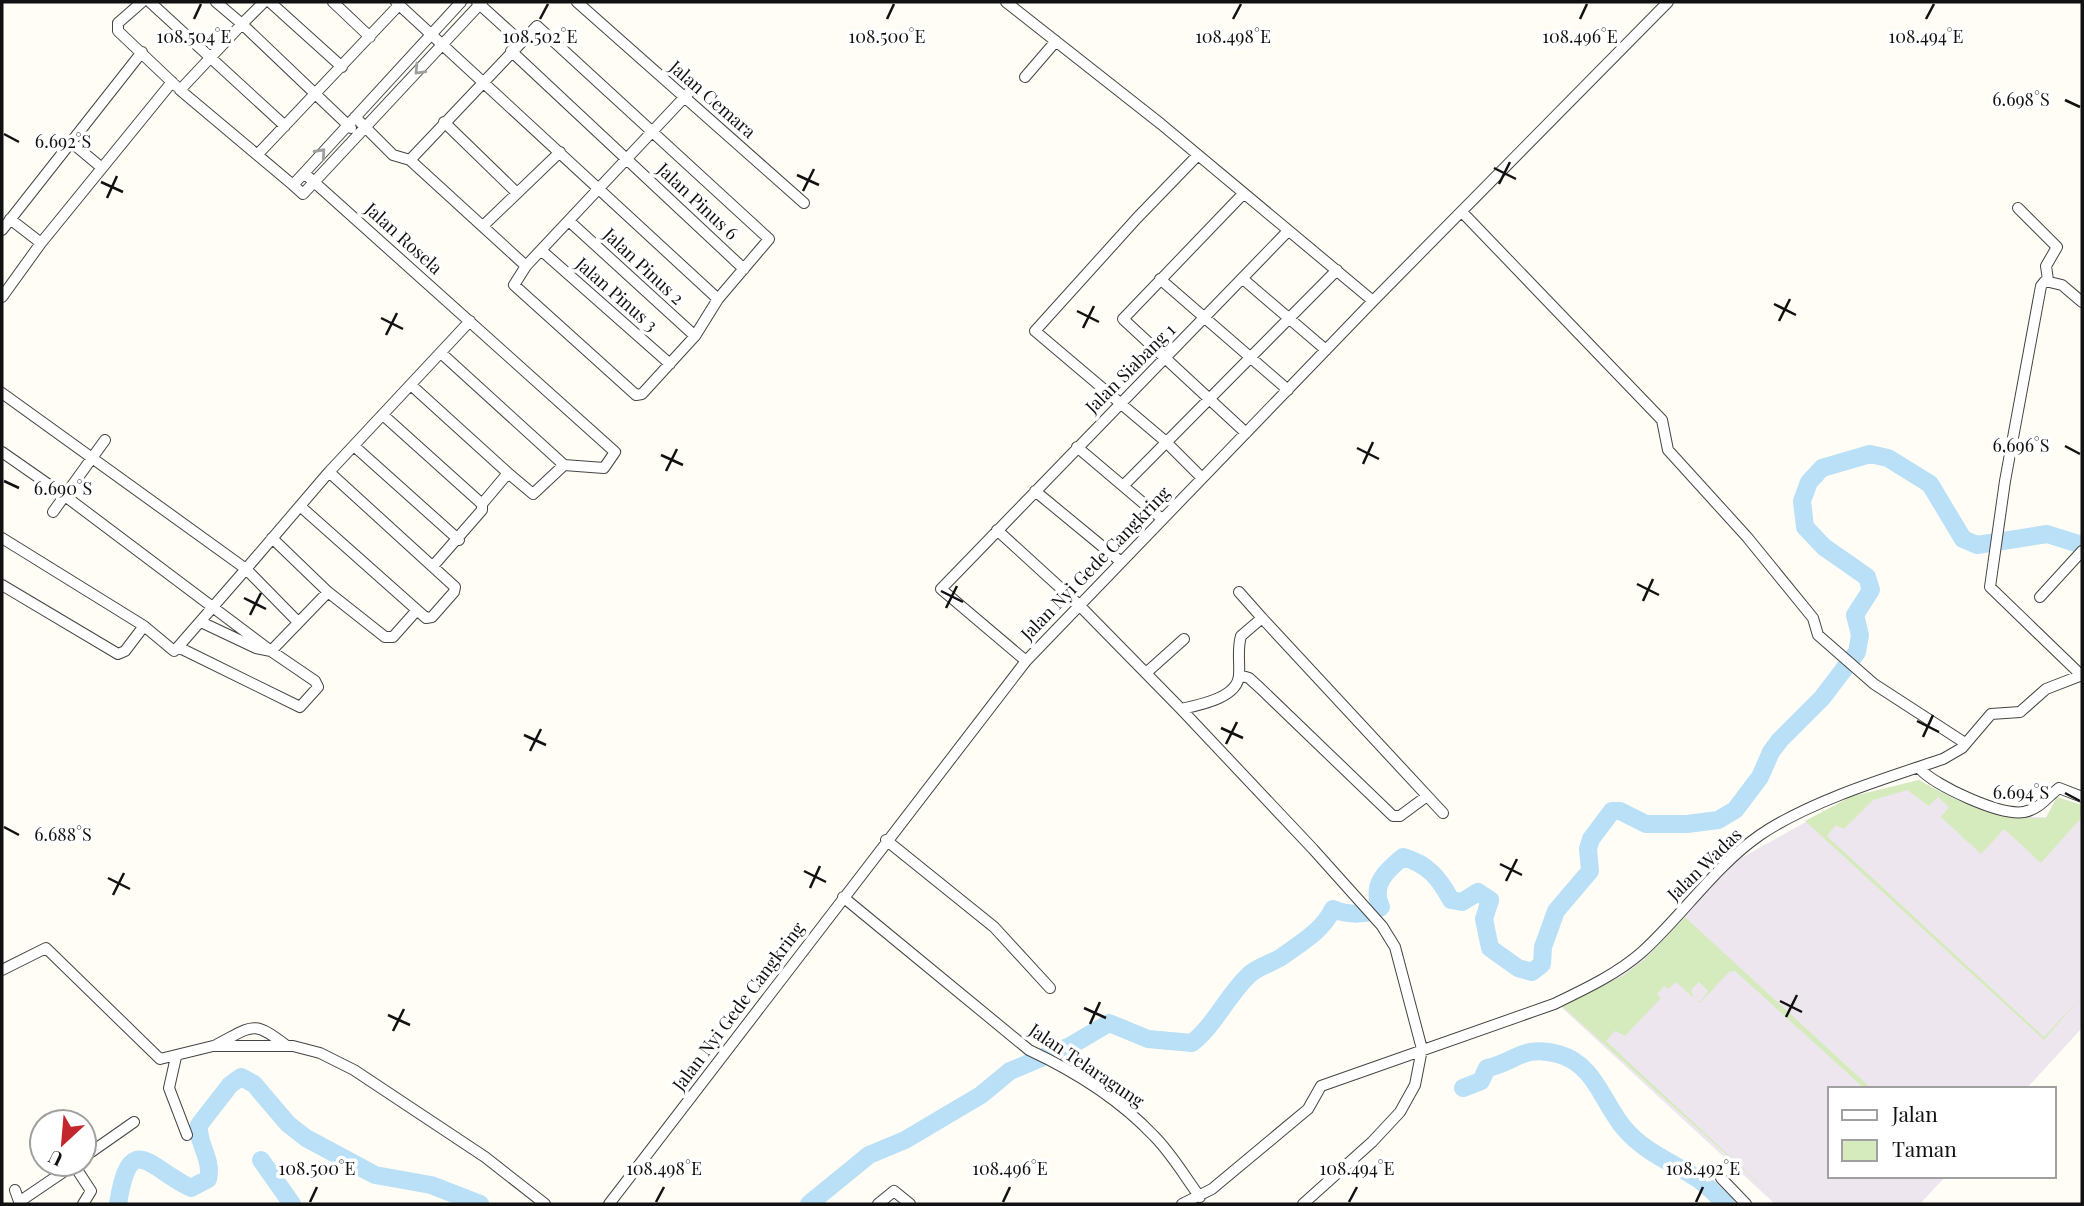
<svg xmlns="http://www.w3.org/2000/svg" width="2084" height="1206" viewBox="0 0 2084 1206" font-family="'Playfair Display',serif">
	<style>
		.industrial { fill: #eee6ef }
		.green { fill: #d5ebbd }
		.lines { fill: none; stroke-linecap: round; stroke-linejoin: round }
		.river { stroke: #b9e0f7; stroke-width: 18 }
		.minor-casing { stroke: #444; stroke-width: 12 }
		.minor { stroke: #fff; stroke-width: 10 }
		.oneway { stroke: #a0a0a0 }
		.ticks { fill: none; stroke: #111; stroke-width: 2.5 }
		.labels { text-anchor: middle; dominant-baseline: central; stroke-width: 7; stroke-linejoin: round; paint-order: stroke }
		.street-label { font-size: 18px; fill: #111; stroke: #fff }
		.ticks-label { font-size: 18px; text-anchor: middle; fill: #111; stroke: #fff; stroke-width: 7; stroke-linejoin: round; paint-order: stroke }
	</style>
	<rect width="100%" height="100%" fill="#fffdf5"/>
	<path class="industrial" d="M1919,780l36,20 43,16 48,1 11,-20 25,8v223l-56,61h-196v87h116l-26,28h-145l-214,-197 43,-23 42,-28 61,-69 29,-26 114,-64z"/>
	<path class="green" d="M1919,780c44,25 75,39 127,38l11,-21 25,8v12l-41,46 -37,-34 -23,25 -40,-37 8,-10 -11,-10 -9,9 -22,-16 -34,10 -29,29 -8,-4 -9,11 217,201 38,-41 -38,44 -239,-219 45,-24z
		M1685,917l187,172h-7l-130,-118 -6,1 -29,31 -3,-2h4l7,-10 -9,-9 -8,8 3,8 -18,-16 -8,7 -4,-3 -7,8 4,4 -36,38 -10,-5 -9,10 175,163 -219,-198 62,-31 20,-15z"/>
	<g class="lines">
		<path class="river" d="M1463,1088l18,-7 6,-13c28,-5 35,-24 71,-14 37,10 44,48 66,74 21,25 48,34 74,51 10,7 19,17 28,25
			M261,1160l31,44
			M118,1204c12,-75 30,-37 73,-16l17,-9c5,-20 -11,-35 -9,-54l31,-40 11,-8 13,7 34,40 18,14 69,37 56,10 49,19
			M809,1204l60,-49 36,-15 76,-45 29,-24 60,-25 39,-23 39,16 44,4c23,-18 36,-49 58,-69 9,-8 23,-11 33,-18 19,-14 40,-26 50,-47 14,6 35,7 48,-2 -11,-22 6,-37 22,-50 25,7 36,21 48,43l11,2 16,-10 12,8 -6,19 6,29 28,20 14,4 10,-8 1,-17 13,-36 34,-40 -2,-22 3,-10 21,-28h8l26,13h41l31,-4 17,-10 25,-33 11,-25 9,-12 42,-42 35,-46 3,-17 -5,-20 16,-25 -4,-13 -43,-30 -19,-20 -3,-26 7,-19 13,-14 48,-14 18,4 42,26 33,55 14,6 70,-11 35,11"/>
		<defs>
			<path id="minor" d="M142,2l-24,21v8l58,55
				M150,2l135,124
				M216,2l26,22 22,-22
				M270,2l72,65
				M333,2l37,35
				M396,2l322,297
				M461,2l-168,183 10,9 179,-192
				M477,2l43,39
				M577,2l227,201
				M1006,2l155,122 212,177
				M511,51l233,218
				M1025,77l31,-36
				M355,117l38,38 17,5 116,106 -12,19 122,110 6,-1 53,-58 23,-37 51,-60 -232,-213 -127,134
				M444,122l73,71
				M71,142l31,26
				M258,154l141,-149
				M1198,155l-61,63 -102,113 130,110 37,37
				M304,173l311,279 -11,16 -40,-3 -31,29 -25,-21 -26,31v6l-48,55
				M293,185l-113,-95 62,-66 109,104
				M1243,194l-120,125 123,114
				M2018,208l39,39 -11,19 2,14
				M1462,212l200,208 6,30 79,87 66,81 5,17 56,49 91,59
				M10,219l31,24
				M569,221l126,115
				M484,225l76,-73
				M2,230l140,-178
				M542,251l128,113
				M526,266l169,-180
				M1160,279l128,111
				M1243,279l83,71
				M2,297l39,-54 131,-161
				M441,353l123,112
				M411,385l97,88
				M2,393l244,176 83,-97
				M383,415l99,89
				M354,446l105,94
				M1077,447l85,72
				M2,452l63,44 206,155 57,-59
				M1123,486l214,-216
				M1035,491l85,70
				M300,506l126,112 6,-1 22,-25 1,-5 -126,-115 141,-151
				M53,512l52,-72
				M997,530l81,74 103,105 132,140 69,77 13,21 27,102 -7,36 -15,27 -28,30 -69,62
				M2,538l142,88 30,25 4,-4
				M272,538l56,54 57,45h8l24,-27
				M2,585l116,69 7,-3 19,-25
				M1239,592l23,26
				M2040,597l42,-46
				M201,622l55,26 15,3 44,30 3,6 -18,20 -122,-60 68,-78 52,53
				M1026,661l-85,-72 347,-358
				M1146,673l38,-34
				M2080,674l-90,-87 15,-106 36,-195 4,-5 17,4 20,17
				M1239,675l10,3 11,10 133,128h7l27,-20
				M1181,709c18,-4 57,-11 58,-34 1,-13 -2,-26 2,-39l21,-18 181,195
				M1920,769c16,17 80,47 104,43 16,-3 23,-15 35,-24l23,9
				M886,840l108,87 56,61
				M843,897l186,153c45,21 91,50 125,86 18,18 31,41 46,61
				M2,970l44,-22 114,111 53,-13h80l27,7 34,17 131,87 60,47
				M216,1045c37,-19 36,-26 71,1
				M176,1057l-7,31 18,47
				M84,1157l50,-35
				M74,1165l17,26 -8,13
				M1721,1178l25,26
				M15,1190l5,14
				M19,1202l56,-38
				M609,1204l417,-543 347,-360 295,-299
				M878,1204l16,-13 16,13
				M1182,1204l30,-15 96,-80 13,-23 233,-82c31,-15 63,-30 88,-52 41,-37 72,-85 118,-117 50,-34 126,-57 183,-76l19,-11 29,-34 29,-2 26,-23 36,-14"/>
		</defs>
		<use href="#minor" class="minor-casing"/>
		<use href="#minor" class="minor"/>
	</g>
	<defs><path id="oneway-chevron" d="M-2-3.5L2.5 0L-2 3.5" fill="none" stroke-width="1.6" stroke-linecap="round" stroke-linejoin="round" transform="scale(1.75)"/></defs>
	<g class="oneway">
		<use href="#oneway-chevron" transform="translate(419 70) rotate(133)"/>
		<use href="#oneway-chevron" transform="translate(321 153) rotate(-48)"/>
	</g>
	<path class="ticks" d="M194,19l7,-15M540,19l8,-15M887,19l7,-15M1233,19l8,-15M1580,19l7,-15M1926,19l8,-15M2065,100l15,7M4,134l15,8M1494,168l22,11M797,175l22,10M101,182l22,10M1499,184l11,-22M803,191l11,-22M107,198l10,-22M1774,304l22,11M1077,311l22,11M381,318l22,11M1779,321l11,-22M1083,328l11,-22M386,335l11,-22M2065,446l15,8M1357,448l22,11M661,455l22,10M1363,464l10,-22M666,471l11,-22M4,481l15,7M1637,584l22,11M941,591l22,11M244,598l22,11M1643,601l10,-22M946,608l11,-22M250,615l11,-22M1917,721l22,11M1221,728l22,10M524,735l22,10M1923,737l10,-22M1226,744l11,-22M530,751l11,-22M2065,793l15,8M4,827l15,8M1500,864l22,11M804,871l22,11M108,878l22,11M1506,881l11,-22M810,888l10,-22M113,895l11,-22M1780,1001l22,11M1084,1008l22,10M388,1015l22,10M1786,1017l11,-22M1090,1024l10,-22M393,1031l11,-22M310,1202l7,-15M656,1202l8,-15M1003,1202l7,-15M1349,1202l8,-15M1696,1202l7,-15"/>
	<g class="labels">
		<g class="street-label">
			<text transform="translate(713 99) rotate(41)">Jalan Cemara</text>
			<text transform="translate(698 201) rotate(43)">Jalan Pinus 6</text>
			<text transform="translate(404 238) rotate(42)">Jalan Rosela</text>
			<text transform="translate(644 266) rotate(43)">Jalan Pinus 2</text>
			<text transform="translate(617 294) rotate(41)">Jalan Pinus 3</text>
			<text transform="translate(1130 368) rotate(-45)">Jalan Siabang 1</text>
			<text transform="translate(1095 563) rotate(-46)">Jalan Nyi Gede Cangkring</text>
			<text transform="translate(1704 864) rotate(-44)">Jalan Wadas</text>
			<text transform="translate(738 1006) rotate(-53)">Jalan Nyi Gede Cangkring</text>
			<text transform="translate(1087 1065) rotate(34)">Jalan Telaragung</text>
		</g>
	</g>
	<g class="ticks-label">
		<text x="194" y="43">108.504°E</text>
		<text x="540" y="43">108.502°E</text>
		<text x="887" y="43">108.500°E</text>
		<text x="1233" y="43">108.498°E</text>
		<text x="1580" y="43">108.496°E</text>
		<text x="1926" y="43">108.494°E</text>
		<text x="2021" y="106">6.698°S</text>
		<text x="63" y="148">6.692°S</text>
		<text x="2021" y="452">6.696°S</text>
		<text x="63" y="495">6.690°S</text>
		<text x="2021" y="799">6.694°S</text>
		<text x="63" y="841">6.688°S</text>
		<text x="317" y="1175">108.500°E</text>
		<text x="664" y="1175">108.498°E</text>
		<text x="1010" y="1175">108.496°E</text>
		<text x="1357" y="1175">108.494°E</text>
		<text x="1703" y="1175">108.492°E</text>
	</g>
	<rect width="2084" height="1206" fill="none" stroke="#111111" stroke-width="7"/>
	<rect x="1828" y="1087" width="228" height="91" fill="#ffffff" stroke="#a0a0a0" stroke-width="2"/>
	<rect x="1842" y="1110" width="35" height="10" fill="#ffffff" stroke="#a0a0a0" stroke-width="2"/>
	<text x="1892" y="1122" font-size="21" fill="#111111">Jalan</text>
	<rect x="1842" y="1140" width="35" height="21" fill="#d5ebbd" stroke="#a0a0a0" stroke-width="2"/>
	<text x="1892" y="1157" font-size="21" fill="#111111">Taman</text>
	<g transform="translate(63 1143) rotate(206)"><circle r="33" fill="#ffffff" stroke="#a0a0a0" stroke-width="2"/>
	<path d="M0-5L12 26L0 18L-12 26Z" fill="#c4262e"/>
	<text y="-10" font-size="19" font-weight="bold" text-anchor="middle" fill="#111111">U</text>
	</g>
</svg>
